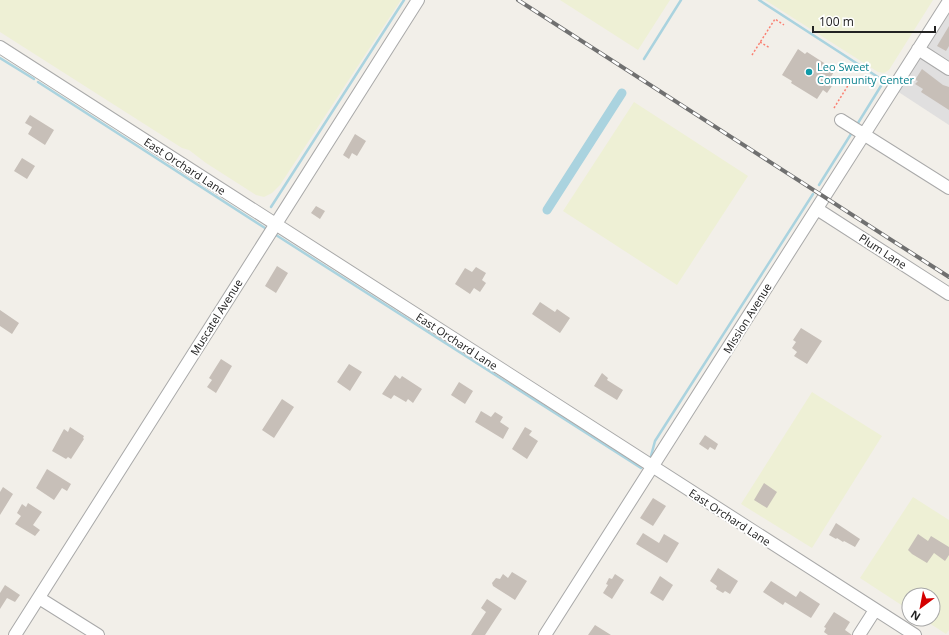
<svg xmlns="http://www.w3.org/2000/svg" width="949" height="635" viewBox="0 0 949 635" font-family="'Open Sans',sans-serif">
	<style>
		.residential { fill: #e0dfdf }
		.farmland { fill: #eef0d5 }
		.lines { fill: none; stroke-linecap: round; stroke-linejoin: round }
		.stream { stroke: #aad3df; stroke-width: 2.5 }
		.canal { stroke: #aad3df; stroke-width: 9 }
		.building { fill: #c7bfb8 }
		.minor-casing { stroke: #a9a9a9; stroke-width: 14 }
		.path { stroke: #fa8072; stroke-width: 1.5; stroke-dasharray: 2 2; stroke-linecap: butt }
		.minor { stroke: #fff; stroke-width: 12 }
		.rail-casing { stroke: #707070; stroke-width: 4 }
		.rail { stroke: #fff; stroke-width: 2.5; stroke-dasharray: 8; stroke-linecap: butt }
		.culture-dot { fill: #0f9aa8; stroke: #fff; stroke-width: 1.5 }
		.labels { text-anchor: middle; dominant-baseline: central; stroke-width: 4; stroke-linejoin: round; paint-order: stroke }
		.culture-label { font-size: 11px; fill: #0d838f; stroke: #fff; text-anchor: start }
		.street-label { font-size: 11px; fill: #222; stroke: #fff }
	</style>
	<rect width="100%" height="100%" fill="#f2efe9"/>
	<path class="residential" d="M949,10v115l-52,-34z"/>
	<path class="farmland" d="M0,0h401l-121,185 -8,8 -8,4 -8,-2 -50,-32 -17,-13 -7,-2 -182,-116z
		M560,0h110l-32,50z
		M765,0h168l-44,70 -5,3 -6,-1z
		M634,102l114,74 -71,109 -114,-74z
		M812,392l70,44 -70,112 -71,-44z
		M913,497l36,23v110l-3,4 -23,-15h10v-24h-24v15l-49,-32z"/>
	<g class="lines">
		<path class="stream" d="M759,0l125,81 -26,42
			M0,58l34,21
			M644,59l37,-59
			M38,82l227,146
			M819,185l32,-51
			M271,207l133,-207
			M276,235l365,233
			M651,456l4,-15 158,-247"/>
		<path class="canal" d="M547,210l75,-117"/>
	</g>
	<path class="building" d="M949,26v20l-3,5 -9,-5z
		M798,49l7,5 2,-2 28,18 -6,10 5,3 -7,10 -4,-3 -6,9 -26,-16 1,-2 -10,-6z
		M922,69l21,16 6,2v23l-28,-18 2,-3 -8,-5 3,-3 -3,-1z
		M30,115l24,15 -9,15 -17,-11 4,-7 -7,-4z
		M355,134l11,7 -9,15 -5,-3 -3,6 -6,-4z
		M22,158l13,8 -8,13 -13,-8z
		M316,206l9,5 -5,8 -9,-6z
		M277,266l11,7 -12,20 -11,-7z
		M476,267l10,6 -4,7 4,3 -6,9 -6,-4 -4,6 -15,-10 10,-16 7,4z
		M540,302l15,10 2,-3 13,9 -10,15 -28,-19z
		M0,310l19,13 -7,11 -12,-8z
		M801,328l21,13 -15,23 -13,-8 3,-4 -5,-4 4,-6 -3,-2z
		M221,359l11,7 -16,27 -9,-6 5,-7 -3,-2z
		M349,364l13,8 -12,19 -13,-9z
		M602,373l6,5 -1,2 16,10 -6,10 -23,-14z
		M395,375l5,4 2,-3 20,13 -9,14 -5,-4 -2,3 -12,-7 -3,4 -9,-5z
		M459,382l14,9 -8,13 -14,-9z
		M282,399l12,8 -20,31 -12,-8z
		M481,411l10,6 4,-5 8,5 -3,5 9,6 -6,11 -28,-17z
		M70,427l14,9 -1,2 1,1 -13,20 -3,-2 -2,2 -14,-8 12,-22 4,3z
		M525,427l7,4 -3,4 9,6 -11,18 -15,-10z
		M705,435l13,9 -3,6 -5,-3 -2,3 -9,-6z
		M47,469l24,15 -4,7 -5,-3 -8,12 -18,-12z
		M764,483l13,9 -10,16 -13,-8z
		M3,487l10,7 -13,21v-23z
		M653,498l13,8 -13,20 -13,-8z
		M28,503l14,9 -9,13 7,5 -5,6 -20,-12 6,-8 -4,-3 5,-9 4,3z
		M836,523l24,16 -5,8 -11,-6 -1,1 -6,-4 -1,1 -7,-4z
		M643,533l16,10 5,-9 15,9 -12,20 -31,-19z
		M918,534l10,7 3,-5 18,11v8l-4,6 -11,-8 -7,10 -15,-9 -4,-4z
		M718,568l20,13 -8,13 -5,-3 -2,2 -7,-4 1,-3 -7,-5z
		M512,572l15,9 -12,19 -22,-14 -1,-3 4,-5 4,1 3,-5 5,4z
		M615,574l9,6 -12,19 -9,-6 5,-8 -2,-1 3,-6 3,1z
		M660,576l13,9 -10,16 -13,-8z
		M771,581l25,16 4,-6 20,13 -9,14 -26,-16 -2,3 -20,-13z
		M5,585l15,10 -5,7 -8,-4 -7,11v-16z
		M487,599l15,10 -17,26h-14l15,-23 -5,-4z
		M834,612l16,10 -5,8 7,5h-24l-4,-3 2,-4 -2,-1z
		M595,625l16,10h-23z"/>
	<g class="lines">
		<defs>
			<path id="minor" d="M0,47l915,588
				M918,49l31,20
				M841,120l108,68
				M817,209l132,85
				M39,598l59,37
				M15,635l403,-635
				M545,635l404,-634
				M859,635l16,-25"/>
		</defs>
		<use href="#minor" class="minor-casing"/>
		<path class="path" d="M760,42l10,6
			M752,55l23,-36 9,6
			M834,108l18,-29"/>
		<use href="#minor" class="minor"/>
		<defs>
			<path id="rail" d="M518,0l431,277"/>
		</defs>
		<use href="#rail" class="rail-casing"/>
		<use href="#rail" class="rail"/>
	</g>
	<circle class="culture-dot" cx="809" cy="72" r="4"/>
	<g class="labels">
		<g class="culture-label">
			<text x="817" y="66">Leo Sweet<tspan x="817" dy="13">Community Center</tspan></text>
		</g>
		<g class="street-label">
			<text transform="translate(185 166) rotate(33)">East Orchard Lane</text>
			<text transform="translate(883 251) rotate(33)">Plum Lane</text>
			<text transform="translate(216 317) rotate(-58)">Muscatel Avenue</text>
			<text transform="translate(747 318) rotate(-58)">Mission Avenue</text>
			<text transform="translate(457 341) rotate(33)">East Orchard Lane</text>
			<text transform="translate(730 517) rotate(33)">East Orchard Lane</text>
		</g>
	</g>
	<g transform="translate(921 607) rotate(212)"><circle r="19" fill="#ffffff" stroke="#a7a7a7"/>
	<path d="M0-3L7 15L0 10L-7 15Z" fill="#d40000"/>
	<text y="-6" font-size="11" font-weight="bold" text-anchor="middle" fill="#222222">N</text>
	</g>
	<path d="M813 26v6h122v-6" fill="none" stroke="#222222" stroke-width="2"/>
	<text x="819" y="26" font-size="12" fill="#222222" stroke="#ffffff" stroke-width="3" paint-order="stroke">100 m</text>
</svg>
